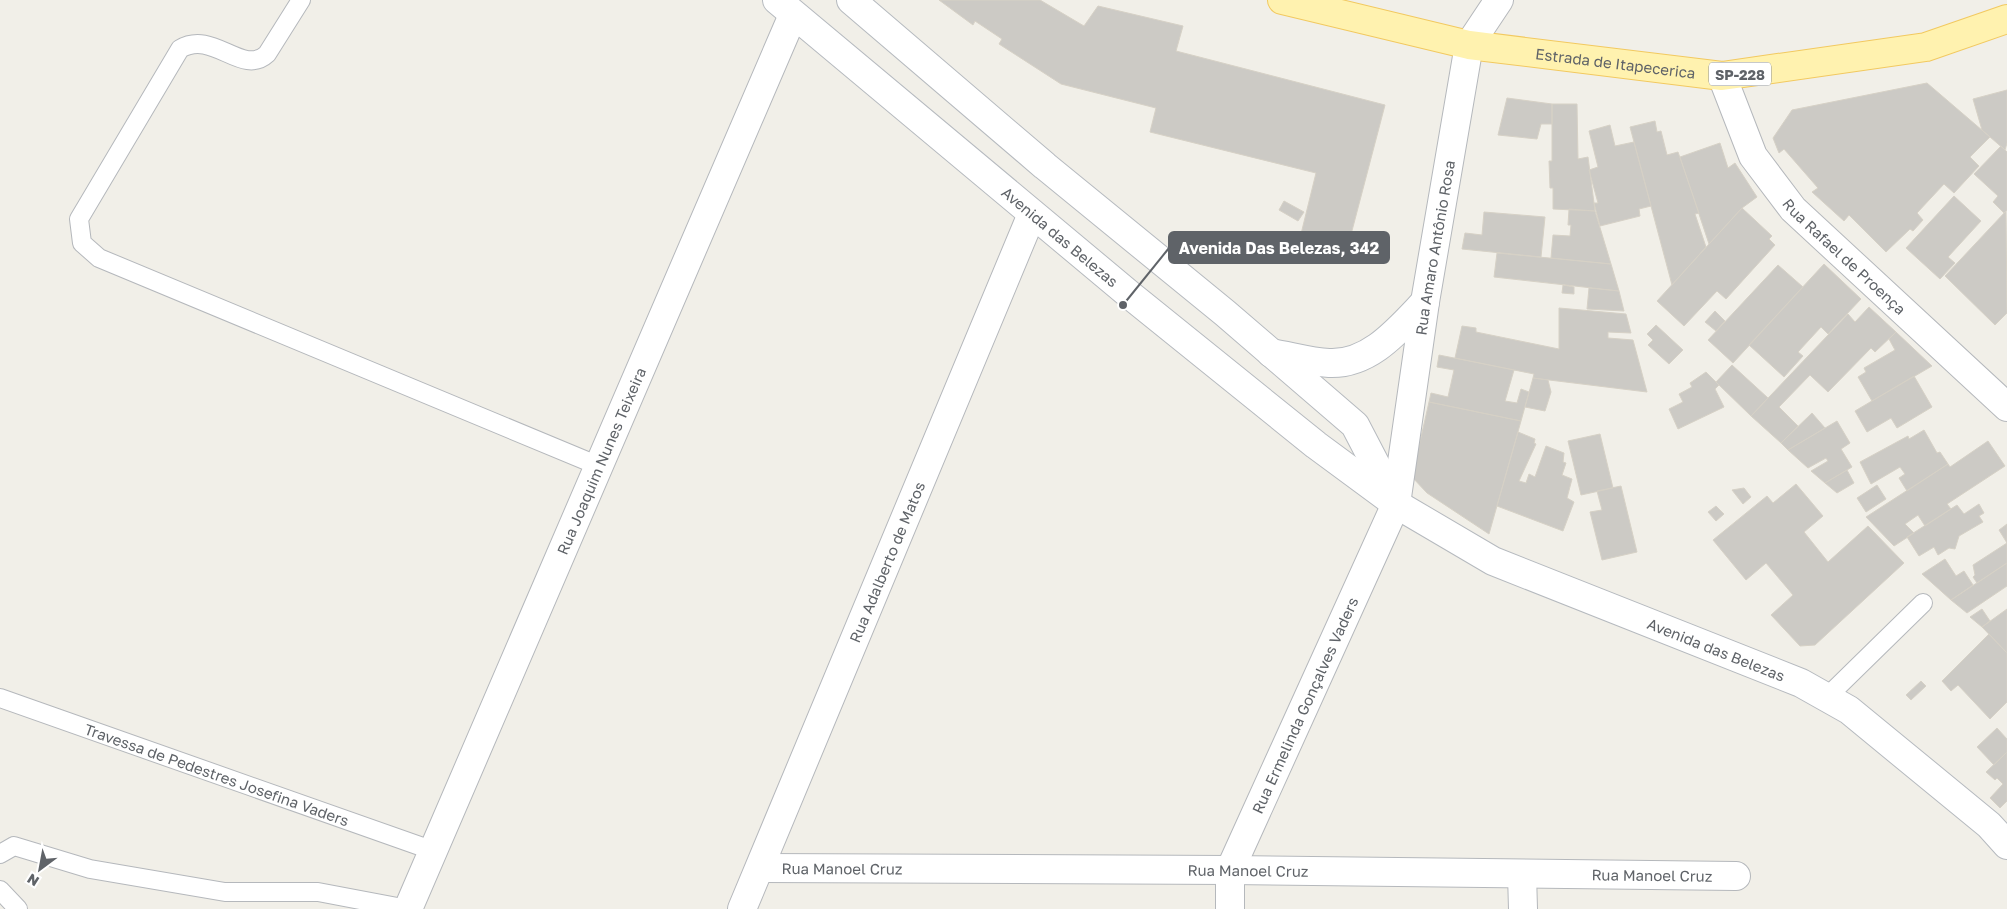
<svg xmlns="http://www.w3.org/2000/svg" width="2007" height="909" viewBox="0 0 2007 909" font-family="'Golos Text',sans-serif">
	<style>
		.building { fill: #cccac5; stroke: #d6d1c6 }
		.lines { fill: none; stroke-linecap: round; stroke-linejoin: round }
		.lane-casing { stroke: #b5b8bc; stroke-width: 20 }
		.street-casing { stroke: #b5b8bc; stroke-width: 30 }
		.secondary-casing { stroke: #b6babf; stroke-width: 30 }
		.primary-casing { stroke: #f2c960; stroke-width: 30 }
		.lane { stroke: #fff; stroke-width: 18 }
		.street { stroke: #fff; stroke-width: 28 }
		.secondary { stroke: #fff; stroke-width: 28 }
		.primary { stroke: #fff2af; stroke-width: 28 }
		.labels { text-anchor: middle; dominant-baseline: central; stroke-width: 4; stroke-linejoin: round; paint-order: stroke }
		.shield { fill: #fff; stroke: #8f9295; stroke-width: 1 }
		.shield-label { font-size: 14px; font-weight: bold; fill: #5f6368 }
		.street-label { font-size: 15px; fill: #5f6368; stroke: #fff }
		.leader { fill: none; stroke: #5f6368; stroke-width: 2 }
		.callout-dot { fill: #5f6368; stroke: #fff; stroke-width: 2 }
		.callout { fill: #5f6368; stroke: #5f6368; stroke-width: 2 }
		.callout-label { font-size: 16px; text-anchor: middle; font-weight: bold; fill: #fff }
	</style>
	<rect width="100%" height="100%" fill="#f1efe8"/>
	<path class="building" d="M939,0h101l44,26 14,-20 85,20 -7,25 209,54 -37,141 -47,-12 15,-61 -166,-41 6,-24 -95,-24 -62,-40 3,-5 -27,-18 -2,4z
		M1927,83l63,54 -20,20 9,9 -25,27 -10,-9 -27,29 6,7 -10,11 -3,-2 -24,23 -37,-37 -5,6 -32,-29 6,-4 -34,-39 -5,4 -6,-15 19,-28z
		M2007,90v53l-2,7 -23,-20 -9,-31z
		M1507,98l45,6v20h-11l-4,15 -39,-4z
		M1552,104h25l1,55 10,-2 7,54 -42,-2v-21h-3l-1,-27h3z
		M1655,121l2,11 4,-1 6,24 11,-3 21,61 -4,1 11,33 -34,38 -42,-158z
		M1610,125l5,21 19,-4 17,64 -12,3 1,7 -40,10 -6,-23h4l-9,-33 9,-3 -9,-36z
		M1720,143l8,25 7,-5 22,34 -15,11 -33,36 -29,-87z
		M2001,146l6,6v58l-3,3 -11,-11 5,-6 -24,-22z
		M1954,196l27,25 -33,36 7,6 -15,16 -34,-31z
		M1284,201l20,11 -6,9 -19,-11z
		M1742,208l30,28 -3,3 6,6 -49,54 -9,-8 -33,35 -27,-25z
		M1569,209l26,2 16,53 -60,-6 2,-23 17,1 1,-11h-3z
		M2006,211l1,102 -12,12 -50,-49z
		M1484,212l61,5 -4,40 -79,-8 3,-16 17,2z
		M1497,253l114,11 8,27 -125,-14z
		M1824,264l37,35 -33,35 -7,-7 -23,25 5,4 -19,21 -35,-32z
		M1778,265l25,22 -70,76 -25,-23z
		M1563,285l11,2v7l-12,-1z
		M1589,288l30,3 5,20 -37,-2z
		M1869,307l27,25 -21,20 -4,-4 -43,44 -18,-17 -31,32 19,19 -17,17 -30,-27 97,-102 7,8z
		M1559,308l67,6 5,19 -23,-1v6l25,2 14,52 -114,-14 1,-4 -79,-16 7,-32 14,2v4l83,17z
		M1715,311l10,10 -9,10 -11,-9z
		M1656,325l27,25 -14,14 -21,-19 5,-5 -6,-6z
		M1896,332l36,34 -60,35 -14,-24 8,-5 -2,-4 31,-18 -6,-11z
		M1439,355l75,15 -9,31 12,2 4,-14 8,3 -8,29 -92,-19 2,-9 17,4 6,-27 -17,-3z
		M1732,365l36,33 -17,18 -35,-34z
		M1706,372l13,13 -4,4 9,18 -46,22 -9,-20 14,-7 -4,-8 13,-7 -2,-4z
		M1914,376l18,31 -35,21 -6,-10 -24,14 -12,-21z
		M1533,378l15,2 3,12 -6,19 -20,-4z
		M1429,402l92,19 -32,113 -62,-41 -15,-16z
		M1812,413l13,15 -37,22 -7,-7z
		M1837,421l13,22 -9,6 11,18 -27,16 -14,-12 17,-10 -2,-3 -18,10 -20,-18z
		M1924,430l13,23 3,-1 8,12 -41,27 -8,-13 6,-4 -5,-7 -29,17 -11,-22 48,-26 1,3z
		M1518,432l17,7 -1,4 2,1 -17,37 7,2 3,-9 6,3 11,-31 18,7 -1,9 3,1 -4,12 10,4 -5,19 7,4 -11,29 -66,-25z
		M1600,434l13,54 -32,7 -13,-54z
		M1988,441l17,25 -58,38 4,5 -26,17 -7,-11 -13,9 9,9 -20,13 -28,-29 82,-53 2,3z
		M1847,470l7,13 -17,10 -12,-10z
		M1796,484l27,32 -19,16 24,30 40,-36 36,37 -89,82 -15,1 -29,-31 22,-20 -27,-32 -20,17 -33,-40 54,-44 6,7z
		M1877,485l9,14 -20,13 -9,-14z
		M1621,486l16,66 -35,8 -12,-48 12,-2 -5,-19z
		M1744,488l7,9 -8,7 -11,-14z
		M1979,504l5,9 -5,3 4,6 -24,14 -4,13 -6,-1 -11,7 -4,-8 -15,9 -12,-19 50,-32 7,9z
		M1716,506l8,8 -8,7 -8,-9z
		M2007,524v19l-8,-13z
		M2007,543v20l-30,20 -4,-6 2,-2 -2,-10z
		M1945,559l11,17 8,-5 9,14 -22,15 -29,-26z
		M2007,563v23l-40,27 -16,-13z
		M1982,609l8,12 -8,6 -12,-10z
		M2007,609v44l-25,-26z
		M1989,634l18,19v49l-17,17 -32,-34 -7,6 -9,-10z
		M1921,681l5,5 -15,14 -5,-5z
		M1997,728l10,11v13l-13,13 -17,-18z
		M2007,752v49l-7,7 -10,-10 13,-14 -6,-6 -2,2 -9,-8z"/>
	<g class="lines">
		<defs>
			<g id="lane">
				<path d="M301,0l-34,54c-25,23 -54,-25 -87,-5l-101,170 3,24 17,15 500,208"/>
				<path d="M1827,697l96,-94"/>
				<path id="s1" d="M0,698l434,153"/>
				<path d="M0,854l14,-8 76,23 135,23h93l90,17"/>
				<path d="M0,890l18,19"/>
			</g>
			<g id="street">
				<path id="s2" d="M1722,76l31,80 40,53 214,198"/>
				<path id="s3" d="M760,868l470,2 506,6"/>
				<path d="M1522,874l1,35"/>
				<path id="s4" d="M408,909l385,-894"/>
				<path id="s5" d="M742,909l290,-695"/>
				<path id="s6" d="M1230,909v-39l166,-366 29,-202 44,-257 30,-45"/>
			</g>
			<g id="secondary">
				<path id="s7" d="M777,0l353,295 186,150 80,59 97,57 308,122 48,27 140,115 18,20"/>
				<path d="M851,0l194,166 180,147 130,112 38,73"/>
				<path d="M1271,353c19,3 39,9 58,10 41,2 70,-34 96,-61"/>
			</g>
			<g id="primary">
				<path id="s8" d="M1282,0l187,45 253,31 204,-29 81,-28"/>
			</g>
		</defs>
		<use href="#lane" class="lane-casing"/>
		<use href="#street" class="street-casing"/>
		<use href="#secondary" class="secondary-casing"/>
		<use href="#primary" class="primary-casing"/>
		<use href="#lane" class="lane"/>
		<use href="#street" class="street"/>
		<use href="#secondary" class="secondary"/>
		<use href="#primary" class="primary"/>
	</g>
	<g class="labels">
		<rect class="shield" x="1709" y="62.5" width="62" height="23" rx="4"/>
		<g class="shield-label">
			<text x="1740" y="74">SP-228</text>
		</g>
		<g class="street-label">
			<text stroke="none"><textPath href="#s8" startOffset="340">Estrada de Itapecerica</textPath></text>
			<text stroke="none"><textPath href="#s7" startOffset="369">Avenida das Belezas</textPath></text>
			<text stroke="none"><textPath href="#s6" startOffset="700">Rua Amaro Antônio Rosa</textPath></text>
			<text stroke="none"><textPath href="#s2" startOffset="222">Rua Rafael de Proença</textPath></text>
			<text stroke="none"><textPath href="#s4" startOffset="488">Rua Joaquim Nunes Teixeira</textPath></text>
			<text stroke="none"><textPath href="#s5" startOffset="376">Rua Adalberto de Matos</textPath></text>
			<text stroke="none"><textPath href="#s7" startOffset="1151">Avenida das Belezas</textPath></text>
			<text stroke="none"><textPath href="#s6" startOffset="220">Rua Ermelinda Gonçalves Vaders</textPath></text>
			<text stroke="none"><textPath href="#s1" startOffset="230">Travessa de Pedestres Josefina Vaders</textPath></text>
			<text stroke="none"><textPath href="#s3" startOffset="82">Rua Manoel Cruz</textPath></text>
			<text stroke="none"><textPath href="#s3" startOffset="488">Rua Manoel Cruz</textPath></text>
			<text stroke="none"><textPath href="#s3" startOffset="892">Rua Manoel Cruz</textPath></text>
		</g>
	</g>
	<path class="leader" d="M1123 305L1169 248"/>
	<circle class="callout-dot" cx="1123" cy="305" r="5"/>
	<rect class="callout" x="1169" y="232" width="220" height="31" rx="5"/>
	<g class="callout-label">
		<text x="1279" y="254">Avenida Das Belezas, 342</text>
	</g>
	<g transform="translate(40 869) rotate(212)" stroke="#ffffff" stroke-width="4" paint-order="stroke">
	<path d="M0-4L9 19L0 12L-9 19Z" fill="#5f6368"/>
	<text y="-8" font-size="14" font-weight="bold" text-anchor="middle" fill="#5f6368">N</text>
	</g>
</svg>
